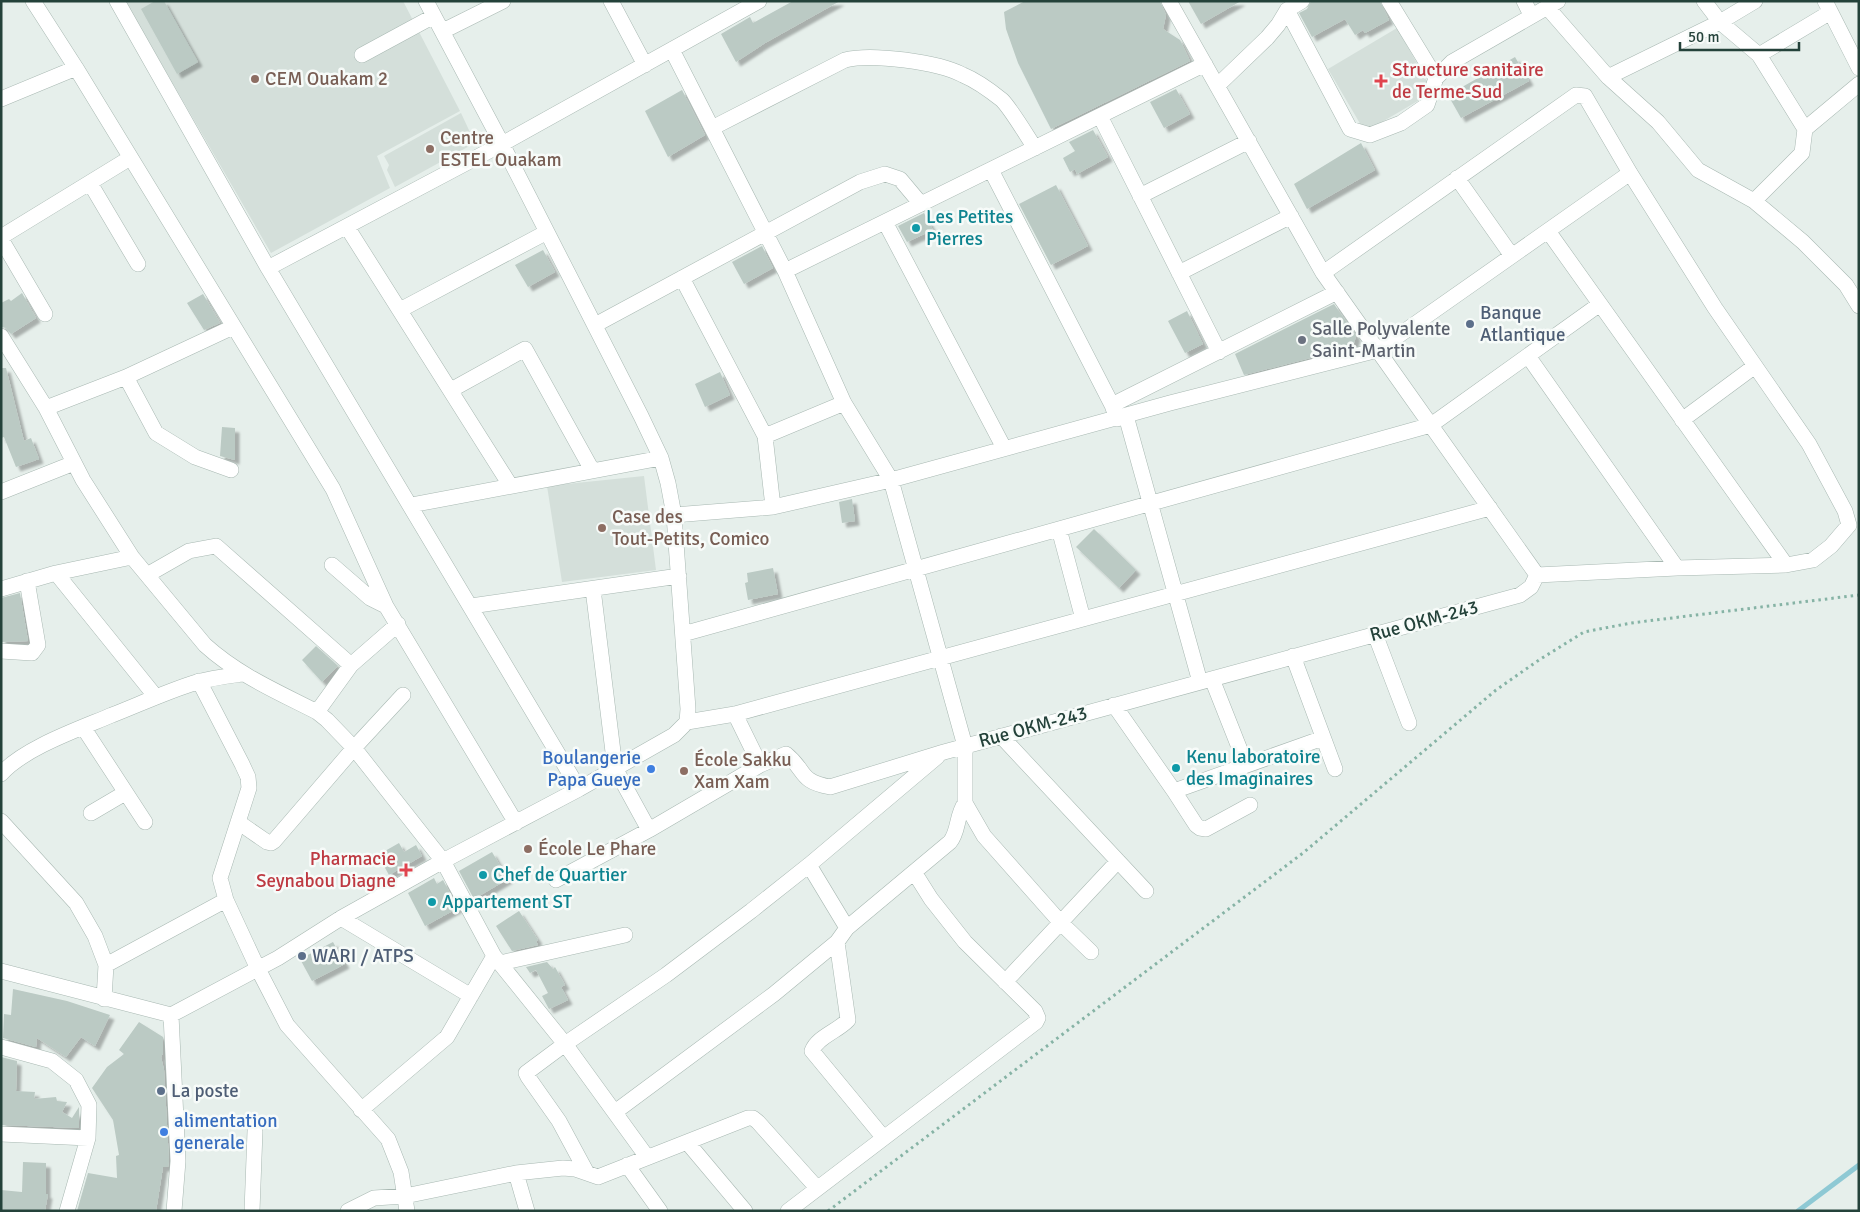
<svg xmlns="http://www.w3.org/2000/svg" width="1860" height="1212" viewBox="0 0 1860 1212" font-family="Signika,sans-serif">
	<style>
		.built { fill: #d4dfda }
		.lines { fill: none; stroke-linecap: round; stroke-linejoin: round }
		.stream { stroke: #8ec9d4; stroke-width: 5 }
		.building { fill: #bbcac4; filter: url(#shadow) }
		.minor-casing { stroke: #a8b8b2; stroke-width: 16 }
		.path { stroke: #86b3a5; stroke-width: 3; stroke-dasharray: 2.5 4; stroke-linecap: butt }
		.minor { stroke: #fff; stroke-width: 15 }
		.education-dot { fill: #8d6e63; stroke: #f7fbf9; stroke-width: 2 }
		.health-dot { fill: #e0444e; stroke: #f7fbf9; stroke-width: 2 }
		.culture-dot { fill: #0f9aa8; stroke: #f7fbf9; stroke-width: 2 }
		.service-dot { fill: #5c6f8a; stroke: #f7fbf9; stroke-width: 2 }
		.worship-dot { fill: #6b7280; stroke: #f7fbf9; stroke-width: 2 }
		.shop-dot { fill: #3f7fe0; stroke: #f7fbf9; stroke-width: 2 }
		.labels { text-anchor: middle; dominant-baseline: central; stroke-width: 5; stroke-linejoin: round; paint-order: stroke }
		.health-label { font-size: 19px; fill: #be3a42; stroke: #f7fbf9; text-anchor: start }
		.education-label { font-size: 19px; fill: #785e54; stroke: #f7fbf9; text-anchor: start }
		.culture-label { font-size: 19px; fill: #0d838f; stroke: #f7fbf9; text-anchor: start }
		.service-label { font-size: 19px; fill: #4e5e75; stroke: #f7fbf9; text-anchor: start }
		.worship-label { font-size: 19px; fill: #5b616d; stroke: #f7fbf9; text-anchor: start }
		.street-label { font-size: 19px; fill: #24423a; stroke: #f7fbf9 }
		.shop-label { font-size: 19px; fill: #366cbe; stroke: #f7fbf9; text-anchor: end }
	</style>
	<defs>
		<filter id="shadow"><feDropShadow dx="4.5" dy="4.5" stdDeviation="1" flood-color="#0004"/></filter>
	</defs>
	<rect width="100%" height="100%" fill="#e6efeb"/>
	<path class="built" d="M125,1h278l57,110 -83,45 13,32 -119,65z
		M1397,28l36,64 -68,40 -37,-63z
		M461,113l14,30 -80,44 -8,-17 2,-5 -5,-9z
		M644,476l12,94 -94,12 -15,-96z"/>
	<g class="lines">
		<path class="stream" d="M1798,1211l61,-46"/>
	</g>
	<path class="building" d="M155,1h9l34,61 -21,12 -36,-65z
		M793,1h47l-75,42 -29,19 -15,-28 29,-17 3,6z
		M1025,1h135l6,14 -3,14 17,11 10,21 -139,68 -33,-66 -12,-34 -2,-17z
		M1188,1h53l-40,23z
		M1311,1h69l9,19 -24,13 -2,-3 -8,5 -10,-16 -33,18 -13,-24 8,-4z
		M1515,57l14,24 -68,37 -13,-23z
		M1176,89l14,25 -26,14 -14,-26z
		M682,90l23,45 -37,22 -23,-46z
		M1093,130l15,27 -31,17 -2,-5 -5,3 -7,-14 12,-7 -6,-9z
		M1361,143l14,27 -68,39 -13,-25z
		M1056,185l32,61 -37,19 -32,-61z
		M924,213l9,17 -26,12 -9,-16z
		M762,246l11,22 -29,16 -12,-22z
		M543,250l12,22 -27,15 -13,-22z
		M22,293l14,25 -25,16 -5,-6 -5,-1v-24l8,-4 2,2z
		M203,294l17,29 -16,7 -17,-27z
		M1334,304l22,32 -3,11 -109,28 -9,-21z
		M1187,311l16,33 -18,9 -17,-32z
		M1,368h5l18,73 7,-3 8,21 -23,8 -12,-30 -3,1z
		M720,372l10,23 -25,12 -10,-23z
		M222,427l13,1v32l-15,-4z
		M852,499l3,22 -13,2 -3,-21z
		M1094,529l42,41 -17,18 -43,-41z
		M773,568l5,26 -30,6 -3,-17 3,-1 -1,-9z
		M20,593l8,48 -27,1v-44z
		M316,646l22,20 -16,16 -20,-22z
		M399,843l5,9 12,-7 6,11 -33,19 -11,-20z
		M492,852l16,27 -34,20 -15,-28z
		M434,878l3,6 6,-4 15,28 -33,18 -17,-33z
		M519,911l19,29 -2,1 2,4 -26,6 -16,-25z
		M333,942l12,22 -33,17 -12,-22z
		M547,962l6,7 2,-2 10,18 -4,2 7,13 -19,9 -7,-13 6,-3 -12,-23 -6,3 -4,-6z
		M13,989l54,12 43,14 -15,31 -14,-9 -15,20 -29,-19 -1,9 -33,-9 1,-24 7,1z
		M139,1022l24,15v16l-2,4 3,13 5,91 -1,6h-5l-7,44h-79l11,-38 29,5 -1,-22 3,-1 -6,-35 -21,-32 15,-21 17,-13 -5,-4z
		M1,1057l16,4 -1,30 19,1 -1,7 22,-2 1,4 10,1 -5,10 10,6 7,-11v21l-78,-3z
		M23,1162l23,1v31h2l-3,17h-44v-21l21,2z"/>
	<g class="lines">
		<defs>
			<path id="minor" d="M33,1l43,67 257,421 53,117 130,217
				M117,1l151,267 311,521
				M611,1l34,64
				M1169,1l154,272 214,302
				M1389,1l47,77 16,-16 106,-61
				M1524,1l7,14
				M1704,1l16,21 39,33 46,74
				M1825,1l34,67
				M1547,7l61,70 50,45 40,48 56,31 49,41 43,43 13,21
				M1287,10l63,119 20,6 31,-12 26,-18 9,-27
				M443,31l60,-30
				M672,50l113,221 59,132 47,77 74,266v57
				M362,55l72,-39
				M1759,55l70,-42
				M1608,77l112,-55 35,-21
				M1217,86l50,-48 11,-13 9,-15 15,-9
				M1,99l75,-31
				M1100,116l119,236
				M712,128l133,-68c27,-7 93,2 118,15 12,5 29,17 39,25 9,9 25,36 33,48
				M991,170l121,235 5,14
				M1457,178l55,78
				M90,183l48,81
				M1140,196l109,-55
				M1754,201l48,-48 3,-24 54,-45
				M885,222l119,226
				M347,227l163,258
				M1548,231l238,334
				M1,237l129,-79
				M1,239l44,75
				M268,268l234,-124 257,-143
				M785,271l420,-207
				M1179,273l112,-57
				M1323,273l253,-178 9,1 45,77 85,135 94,136 36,67 4,14 -18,21 -18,14 -27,5 -109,3 -140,7
				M682,278l83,158 8,71
				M400,310l147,-78
				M595,325l265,-143 25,-8 15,5 21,25
				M1,336l45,72 37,72 49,77 73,88c33,30 73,47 112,67l10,8 27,28 89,113 51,95 71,88 82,113
				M1528,356l149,212
				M126,377l30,56 39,24 36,13
				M451,390l74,-41 67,121
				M1112,405l225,-113
				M46,408l80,-31 107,-50
				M1126,416l74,266
				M1682,420l73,-54
				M765,436l79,-33
				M1,492l73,-29
				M411,505l250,-47
				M674,515l99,-8 118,-27 279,-77 208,-53 252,-177
				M1059,529l24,90
				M332,565l38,33 16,8
				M56,573l100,124
				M147,575l42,-24 27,-5 135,119
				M1,589l55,-16 76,-16
				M593,589l22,179 34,62
				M471,606l208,-30
				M683,634l748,-209 169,-121
				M1375,634l34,89
				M1,651l31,2 6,-8 -11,-64
				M1293,656l42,113
				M1212,679l34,86
				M199,681l43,83 6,13 1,11 -29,90 6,22 32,69 29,56 101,114 13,33 6,39
				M1114,705l60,86 22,34 4,3 6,1 44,-24
				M317,712l34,-47 47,-41
				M735,714l25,51
				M687,722l48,-8 755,-206
				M83,727l62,95
				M1001,736l145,155
				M1,774c23,-26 78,-45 111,-59 28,-11 56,-24 85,-33 15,-4 31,-6 45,-8
				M1174,791l149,-53
				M91,813l34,-20
				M1,821l75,82 19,33 11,29
				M238,822l29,20 4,1 3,-2 80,-93 49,-53
				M809,865l38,63
				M556,880l93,-50 111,-65 26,-11c21,17 12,27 44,33l114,-35 576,-157 11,-8 6,-12
				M341,918l130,78
				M837,942l11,78c-10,11 -31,17 -36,31l71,86
				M500,963l125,-28
				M1,971l170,44 107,-57 63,-40 102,-57 136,-72 95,-54 13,-13 1,-13 -14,-194 -6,-32 -7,-25 -20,-42 -139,-272 -76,-143
				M1005,982l113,-121
				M104,999l2,-34 120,-65
				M171,1015l7,146 -4,50
				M1,1047l51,14 24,19 13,25 -1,33 -21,73
				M361,1110l86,-73 47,-81
				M615,1112l159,-118 63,-52 10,-14 103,-86c9,-11 6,-26 15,-39l19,33 77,87 30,29
				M1,1134l87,4
				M687,1142l58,69
				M627,1165l33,46
				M516,1173l11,38
				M587,1173l-28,-52 -31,-44 -2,-4 39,-29 101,-69 85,-64 58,-46 128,-108
				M252,1211l3,-80
				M348,1211l26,-13 31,-2 111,-23 47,-5 12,1 23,8 150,-59h5l5,4 59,66
				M788,1211l248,-189 2,-4 -3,-7 -70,-69 -34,-43 -17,-27"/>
		</defs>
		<use href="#minor" class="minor-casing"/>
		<path class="path" d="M828,1211l475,-358 193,-163 43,-30 45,-28 47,-9 228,-28"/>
		<use href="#minor" class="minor"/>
	</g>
	<g class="education-dot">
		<circle cx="255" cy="79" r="5"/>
		<circle cx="430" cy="149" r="5"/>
		<circle cx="602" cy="528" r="5"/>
		<circle cx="684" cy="771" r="5"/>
		<circle cx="528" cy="849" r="5"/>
	</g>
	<g class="health-dot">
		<path d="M1378.5 73.5h5v5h5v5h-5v5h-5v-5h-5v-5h5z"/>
		<path d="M403.5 862.5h5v5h5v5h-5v5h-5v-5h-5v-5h5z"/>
	</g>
	<g class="culture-dot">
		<circle cx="916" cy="228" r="5"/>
		<circle cx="1176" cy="768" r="5"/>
		<circle cx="483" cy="875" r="5"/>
		<circle cx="432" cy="902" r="5"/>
	</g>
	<g class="service-dot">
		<circle cx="1470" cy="324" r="5"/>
		<circle cx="302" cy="956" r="5"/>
		<circle cx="161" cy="1091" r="5"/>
	</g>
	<circle class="worship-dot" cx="1302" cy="340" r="5"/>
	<g class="shop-dot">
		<circle cx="651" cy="769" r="5"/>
		<circle cx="164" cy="1132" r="5"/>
	</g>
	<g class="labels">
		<g class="health-label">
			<text x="1392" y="70">Structure sanitaire<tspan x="1392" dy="22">de Terme-Sud</tspan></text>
			<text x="396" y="859" text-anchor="end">Pharmacie<tspan x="396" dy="22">Seynabou Diagne</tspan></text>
		</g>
		<g class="education-label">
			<text x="265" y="79">CEM Ouakam 2</text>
			<text x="440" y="138">Centre<tspan x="440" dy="22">ESTEL Ouakam</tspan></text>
			<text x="612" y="517">Case des<tspan x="612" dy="22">Tout-Petits, Comico</tspan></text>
			<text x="694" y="760">École Sakku<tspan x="694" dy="22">Xam Xam</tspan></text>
			<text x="538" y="849">École Le Phare</text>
		</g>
		<g class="culture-label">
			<text x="926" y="217">Les Petites<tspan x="926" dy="22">Pierres</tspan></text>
			<text x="1186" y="757">Kenu laboratoire<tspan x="1186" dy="22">des Imaginaires</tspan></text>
			<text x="493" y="875">Chef de Quartier</text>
			<text x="442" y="902">Appartement ST</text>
		</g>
		<g class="service-label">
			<text x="1480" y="313">Banque<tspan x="1480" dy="22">Atlantique</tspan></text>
			<text x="312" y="956">WARI / ATPS</text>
			<text x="171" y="1091">La poste</text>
		</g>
		<g class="worship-label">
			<text x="1312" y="329">Salle Polyvalente<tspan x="1312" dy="22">Saint-Martin</tspan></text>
		</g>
		<g class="street-label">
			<text transform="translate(1424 621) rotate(-15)">Rue OKM-243</text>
			<text transform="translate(1033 727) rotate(-15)">Rue OKM-243</text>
		</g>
		<g class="shop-label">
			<text x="641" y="758">Boulangerie<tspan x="641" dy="22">Papa Gueye</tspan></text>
			<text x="174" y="1121" text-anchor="start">alimentation<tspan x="174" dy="22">generale</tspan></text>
		</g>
	</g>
	<rect width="1860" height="1212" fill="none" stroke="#24423a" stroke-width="5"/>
	<path d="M1680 42v8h119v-8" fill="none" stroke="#24423a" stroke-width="2.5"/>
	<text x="1688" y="42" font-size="15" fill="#24423a" stroke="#f7fbf9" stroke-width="4" paint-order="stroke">50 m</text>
</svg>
